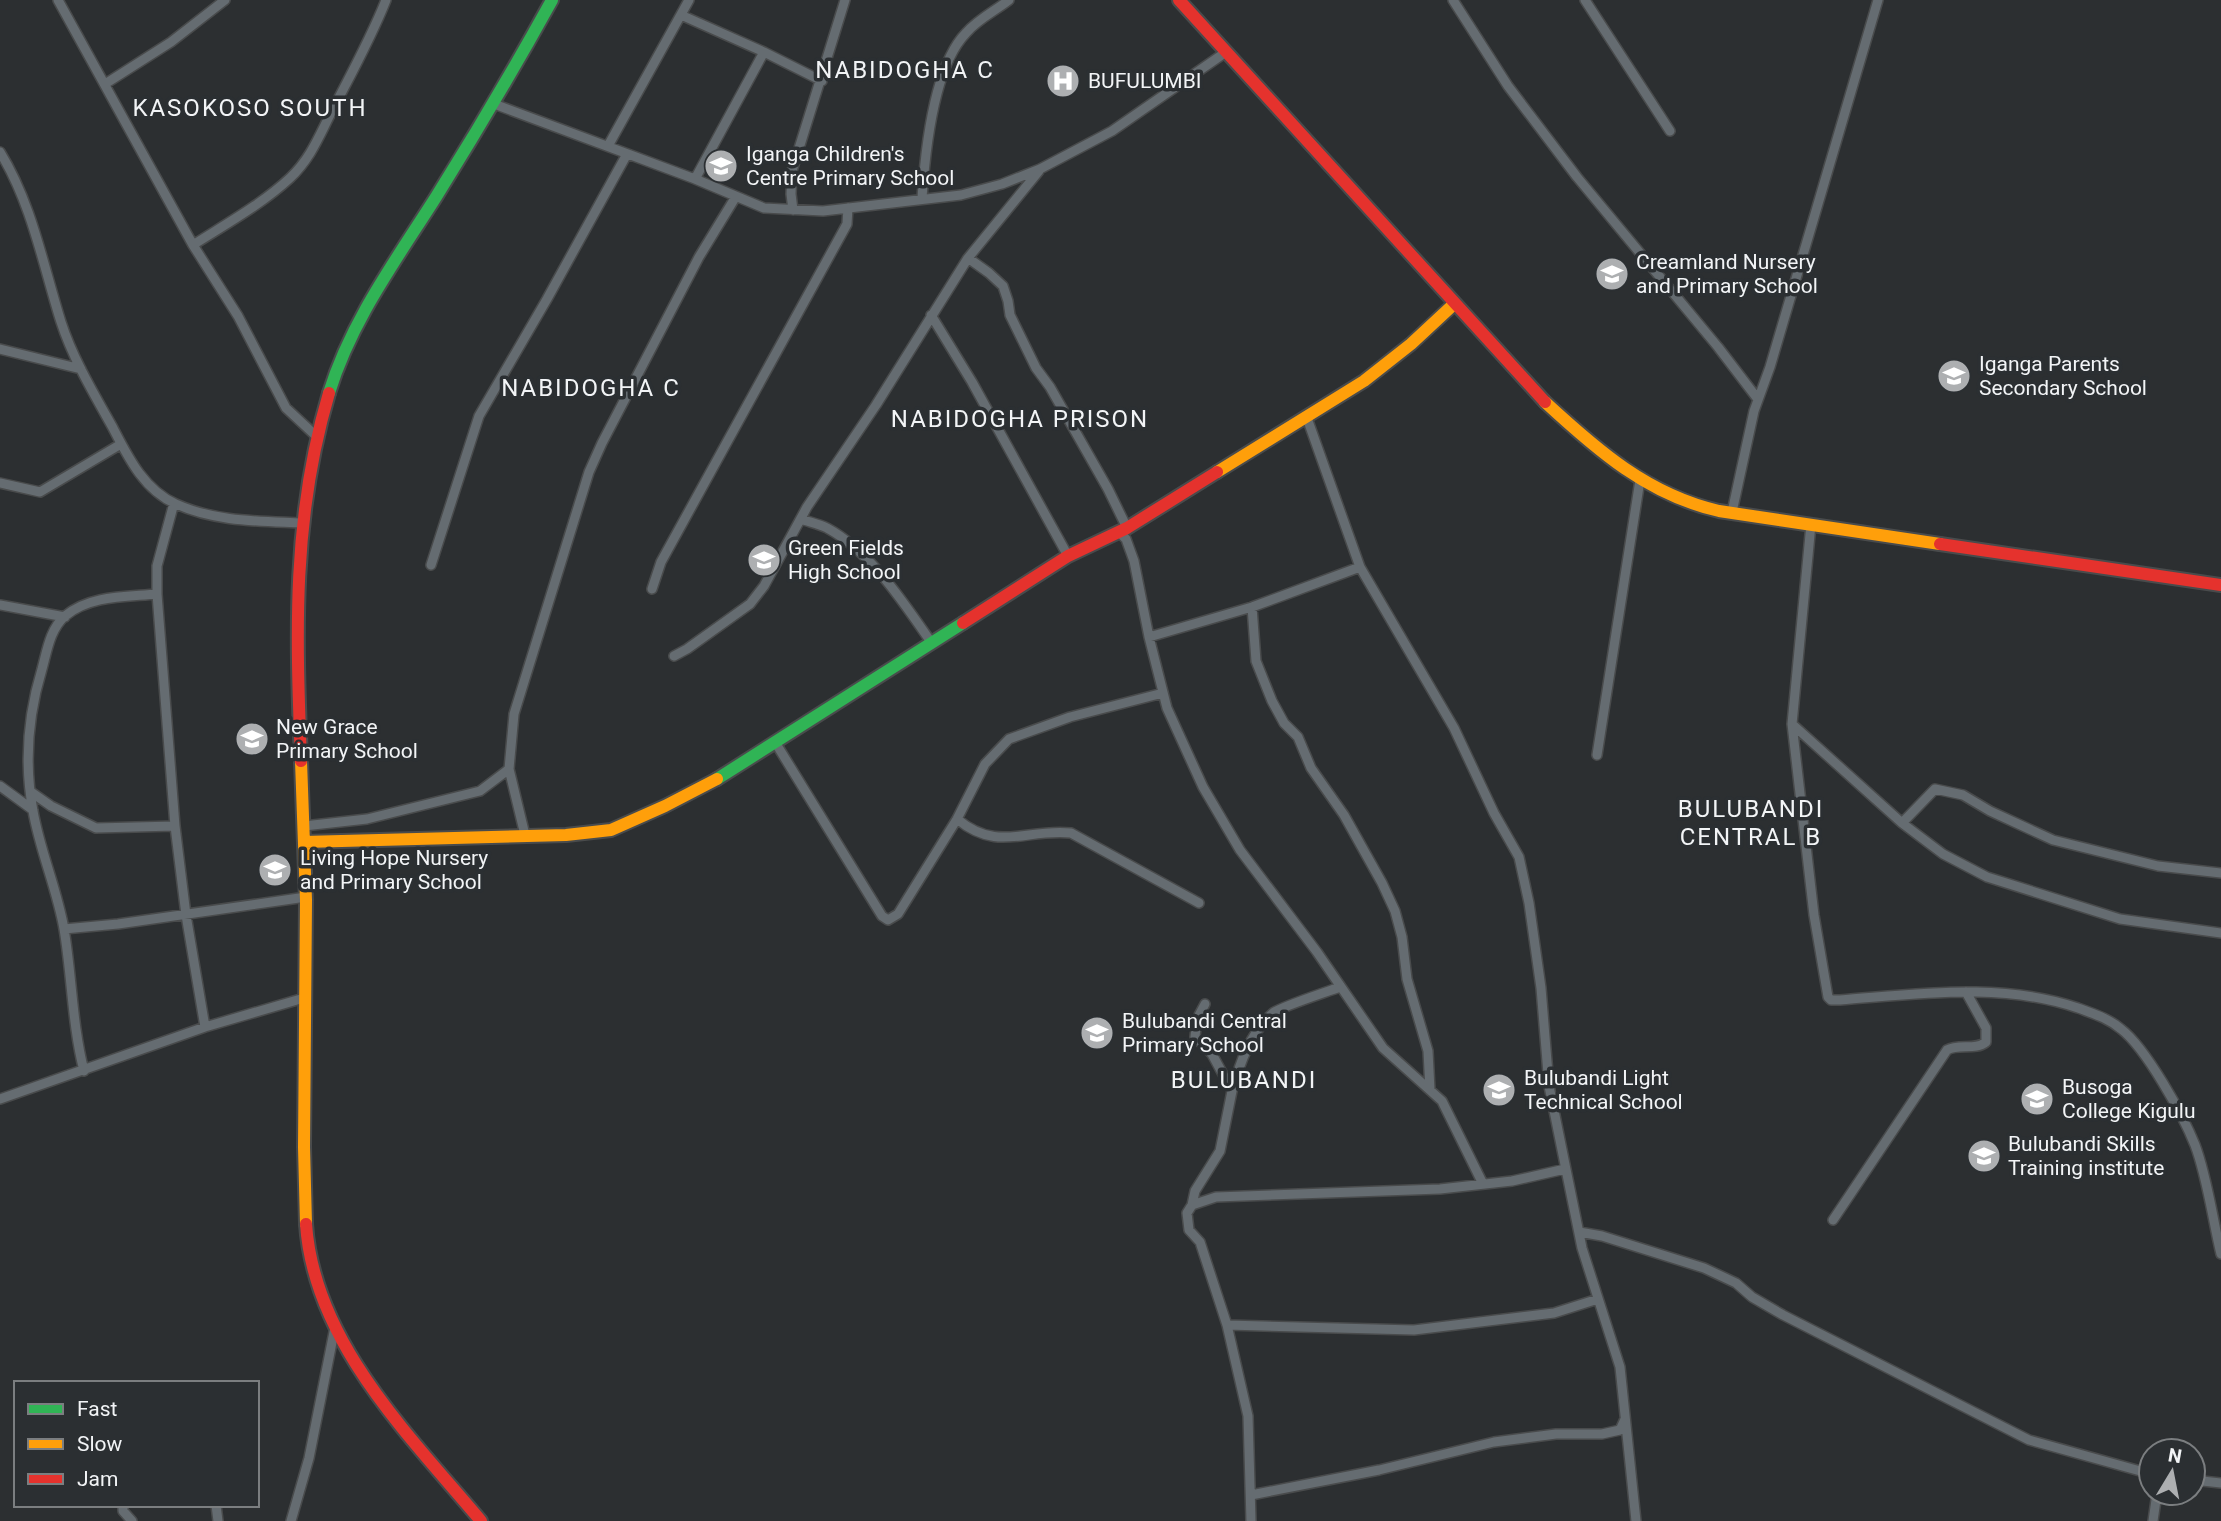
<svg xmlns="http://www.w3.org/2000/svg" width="2221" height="1521" viewBox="0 0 2221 1521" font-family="Roboto,sans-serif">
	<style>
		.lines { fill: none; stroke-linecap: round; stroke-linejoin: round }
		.street-casing { stroke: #494b4c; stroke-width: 12 }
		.fast-casing { stroke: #494b4c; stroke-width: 16 }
		.slow-casing { stroke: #494b4c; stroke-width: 16 }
		.jam-casing { stroke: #494b4c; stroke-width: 16 }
		.street { stroke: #656c71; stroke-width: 9 }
		.fast { stroke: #30b455; stroke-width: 12 }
		.slow { stroke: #ff9f0a; stroke-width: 12 }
		.jam { stroke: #e5322d; stroke-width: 12 }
		.labels { text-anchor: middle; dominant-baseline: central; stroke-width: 7; stroke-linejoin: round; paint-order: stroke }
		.poi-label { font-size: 21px; fill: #f2f4f6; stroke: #2b2f32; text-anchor: start }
		.quarter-label { font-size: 24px; letter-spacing: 2px; fill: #f2f4f6; stroke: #2b2f32 }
	</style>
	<rect width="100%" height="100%" fill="#2c2f31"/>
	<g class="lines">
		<defs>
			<path id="street" d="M58,0l135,245 45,71 48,92 29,27
				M1453,0l55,86 69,91 141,170 39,51
				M1585,0l85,131
				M681,15l83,37 58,29
				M105,84l66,-42 54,-42
				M494,104l201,75 69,29 59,3 138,-16 41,-11 38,-15 72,-38 114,-79
				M608,146l81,-146
				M0,152c32,52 43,113 61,170 12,37 33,72 52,106 15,29 31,62 63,76 40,18 83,17 126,19
				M695,179l69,-127
				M922,198c3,-45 11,-131 44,-165 12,-14 29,-22 43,-33
				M793,210l-2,-16 1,-23 53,-171
				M193,245c33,-21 69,-41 97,-67 21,-20 29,-42 42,-67 19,-37 39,-73 54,-111
				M968,258l21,15 14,13 5,15 2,14 26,53 14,19 58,102 19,39
				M931,315l41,67 96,174
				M0,349l81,20
				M1307,418l53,149 94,161 40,85 25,44 10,46 12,85 8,98 33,162 38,119 16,154
				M0,483l40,9 81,-48
				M1732,512l22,-101 16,-44 108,-367
				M801,519c8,3 18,5 26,9 43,23 77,75 104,114
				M1811,524l-19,200 22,191 14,82 3,3h9c80,-6 161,-18 238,8 16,6 30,10 43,21 25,19 62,86 74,116 12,31 18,76 26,109
				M1119,532l7,7 8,22 15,76 18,71 36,79 37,63 77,102 66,96 59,53 41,83
				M431,565l48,-149 68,-117 80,-145
				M652,589l9,-27 186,-338 1,-16
				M157,594l18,232
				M0,605l65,12
				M1252,607l4,54 16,40 12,22 14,14 13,31 33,47 38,68 13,28 7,26 5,42 21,72 2,39
				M1149,637l103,-30 108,-40
				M674,656l13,-7 63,-45 14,-18 43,-79 69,-102 92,-147 71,-87
				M1792,724l110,99 41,31 44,23 133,42 101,14
				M775,742l107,174 6,4 10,-6 59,-95 28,-55 24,-25 61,-22 93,-24
				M1597,755l43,-275
				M509,769l16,66
				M0,786l33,24
				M31,792l20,14 45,22 79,-2 11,89 19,112
				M957,819c41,34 69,9 114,14l128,70
				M1902,823l33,-34 28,6 27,16 63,29 105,26 63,7
				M304,826l63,-7 113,-28 29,-22 5,-55 75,-242 13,-29 97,-186 36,-59
				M64,929l54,-5 188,-27
				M84,1071c-12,-47 -12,-95 -20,-142 -7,-40 -24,-78 -31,-118 -9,-48 -5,-96 9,-142 5,-18 8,-40 23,-53 25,-21 61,-19 92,-22v-28l17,-63
				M1232,1091c8,-28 18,-58 41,-78 7,-6 54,-21 67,-26
				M0,1099l205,-72 99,-29
				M1192,1205l3,-14 25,-40 12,-60 -20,-37 -17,-17 2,-18 8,-15
				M1833,1220l114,-170c12,-7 28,1 39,-8v-14l-20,-36
				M1579,1232l23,4 102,32 32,15 16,14 31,18 246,125 122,34
				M1227,1325l187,5 140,-17 44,-14
				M2193,1480l28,3
				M1251,1495l128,-25 115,-28 62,-8h46l18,-4 5,-11
				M123,1505v6l9,10
				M216,1505l2,16
				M291,1521l18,-63 26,-131
				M1251,1521l-3,-105 -21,-91 -27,-83 -11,-12 -2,-17 5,-8 24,-8 224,-8 72,-8 53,-12
				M2153,1521l4,-28"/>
			<path id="fast" d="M329,393c22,-72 67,-133 107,-196 40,-64 79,-130 116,-197
				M717,779l246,-156"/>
			<path id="slow" d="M1545,402c52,48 103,93 174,109l221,33
				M1217,472l147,-91 47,-37 43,-40
				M301,761l5,139 -2,247 2,77
				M304,842l262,-7 45,-5 54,-24 52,-27"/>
			<path id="jam" d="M1179,0l366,402
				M1940,544l281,41
				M963,623l105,-67 59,-28 90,-56
				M301,761c-5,-129 -9,-243 28,-368
				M306,1224c8,118 103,211 175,297"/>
		</defs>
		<use href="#street" class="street-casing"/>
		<use href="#fast" class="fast-casing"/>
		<use href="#slow" class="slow-casing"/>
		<use href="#jam" class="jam-casing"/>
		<use href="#street" class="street"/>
		<use href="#fast" class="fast"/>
		<use href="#slow" class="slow"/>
		<use href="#jam" class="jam"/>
	</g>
	<defs>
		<symbol id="hospital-disc" viewBox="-11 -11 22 22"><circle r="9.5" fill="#adafb1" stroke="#2b2f32"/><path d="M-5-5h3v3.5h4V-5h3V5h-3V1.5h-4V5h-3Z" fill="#fff"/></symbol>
		<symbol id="school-disc" viewBox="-11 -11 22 22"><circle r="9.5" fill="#adafb1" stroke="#2b2f32"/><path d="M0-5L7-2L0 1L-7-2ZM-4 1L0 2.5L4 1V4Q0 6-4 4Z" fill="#fff"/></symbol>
		<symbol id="university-disc" viewBox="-11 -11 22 22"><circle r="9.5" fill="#adafb1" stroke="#2b2f32"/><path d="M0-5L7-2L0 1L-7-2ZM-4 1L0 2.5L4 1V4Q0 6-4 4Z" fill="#fff"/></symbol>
	</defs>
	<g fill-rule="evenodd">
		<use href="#hospital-disc" x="1044" y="62" width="38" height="38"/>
		<use href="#school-disc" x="702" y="147" width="38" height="38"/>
		<use href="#school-disc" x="1593" y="255" width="38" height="38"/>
		<use href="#school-disc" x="1935" y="357" width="38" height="38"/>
		<use href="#school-disc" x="745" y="541" width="38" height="38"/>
		<use href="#school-disc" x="233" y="720" width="38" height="38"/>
		<use href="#school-disc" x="256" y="851" width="38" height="38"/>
		<use href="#school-disc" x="1078" y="1014" width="38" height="38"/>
		<use href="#school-disc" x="1480" y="1071" width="38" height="38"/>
		<use href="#school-disc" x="2018" y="1080" width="38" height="38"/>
		<use href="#university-disc" x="1965" y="1137" width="38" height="38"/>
	</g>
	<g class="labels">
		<g class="poi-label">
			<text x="1088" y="81">BUFULUMBI</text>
			<text x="746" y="154">Iganga Children's<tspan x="746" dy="24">Centre Primary School</tspan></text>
			<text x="1636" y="262">Creamland Nursery<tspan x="1636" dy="24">and Primary School</tspan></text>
			<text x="1979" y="364">Iganga Parents<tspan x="1979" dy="24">Secondary School</tspan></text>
			<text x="788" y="548">Green Fields<tspan x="788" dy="24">High School</tspan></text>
			<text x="276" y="727">New Grace<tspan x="276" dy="24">Primary School</tspan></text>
			<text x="300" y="858">Living Hope Nursery<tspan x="300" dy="24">and Primary School</tspan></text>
			<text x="1122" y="1021">Bulubandi Central<tspan x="1122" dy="24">Primary School</tspan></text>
			<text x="1524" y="1078">Bulubandi Light<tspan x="1524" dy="24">Technical School</tspan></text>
			<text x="2062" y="1087">Busoga<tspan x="2062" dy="24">College Kigulu</tspan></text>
			<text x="2008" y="1144">Bulubandi Skills<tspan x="2008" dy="24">Training institute</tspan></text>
		</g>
		<g class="quarter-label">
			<text x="905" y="70">NABIDOGHA C</text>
			<text x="250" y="108">KASOKOSO SOUTH</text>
			<text x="591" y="388">NABIDOGHA C</text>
			<text x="1020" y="419">NABIDOGHA PRISON</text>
			<text x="1751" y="809">BULUBANDI<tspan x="1751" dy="28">CENTRAL B</tspan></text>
			<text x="1244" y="1080">BULUBANDI</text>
		</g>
	</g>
	<rect x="14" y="1381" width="245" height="126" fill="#2b2f32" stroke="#7b7e80" stroke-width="2"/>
	<rect x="28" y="1404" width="35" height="10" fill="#30b455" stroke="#7b7e80" stroke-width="2"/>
	<text x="77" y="1416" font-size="21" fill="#f2f4f6">Fast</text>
	<rect x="28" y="1439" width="35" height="10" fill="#ff9f0a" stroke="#7b7e80" stroke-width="2"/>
	<text x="77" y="1451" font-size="21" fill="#f2f4f6">Slow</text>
	<rect x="28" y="1474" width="35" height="10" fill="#e5322d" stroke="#7b7e80" stroke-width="2"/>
	<text x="77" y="1486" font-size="21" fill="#f2f4f6">Jam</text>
	<g transform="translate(2172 1472) rotate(10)"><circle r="33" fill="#2b2f32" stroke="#7b7e80" stroke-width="2"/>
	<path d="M0-5L12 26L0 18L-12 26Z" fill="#adafb1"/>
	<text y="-10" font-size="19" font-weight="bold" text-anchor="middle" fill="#f2f4f6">N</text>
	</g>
</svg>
